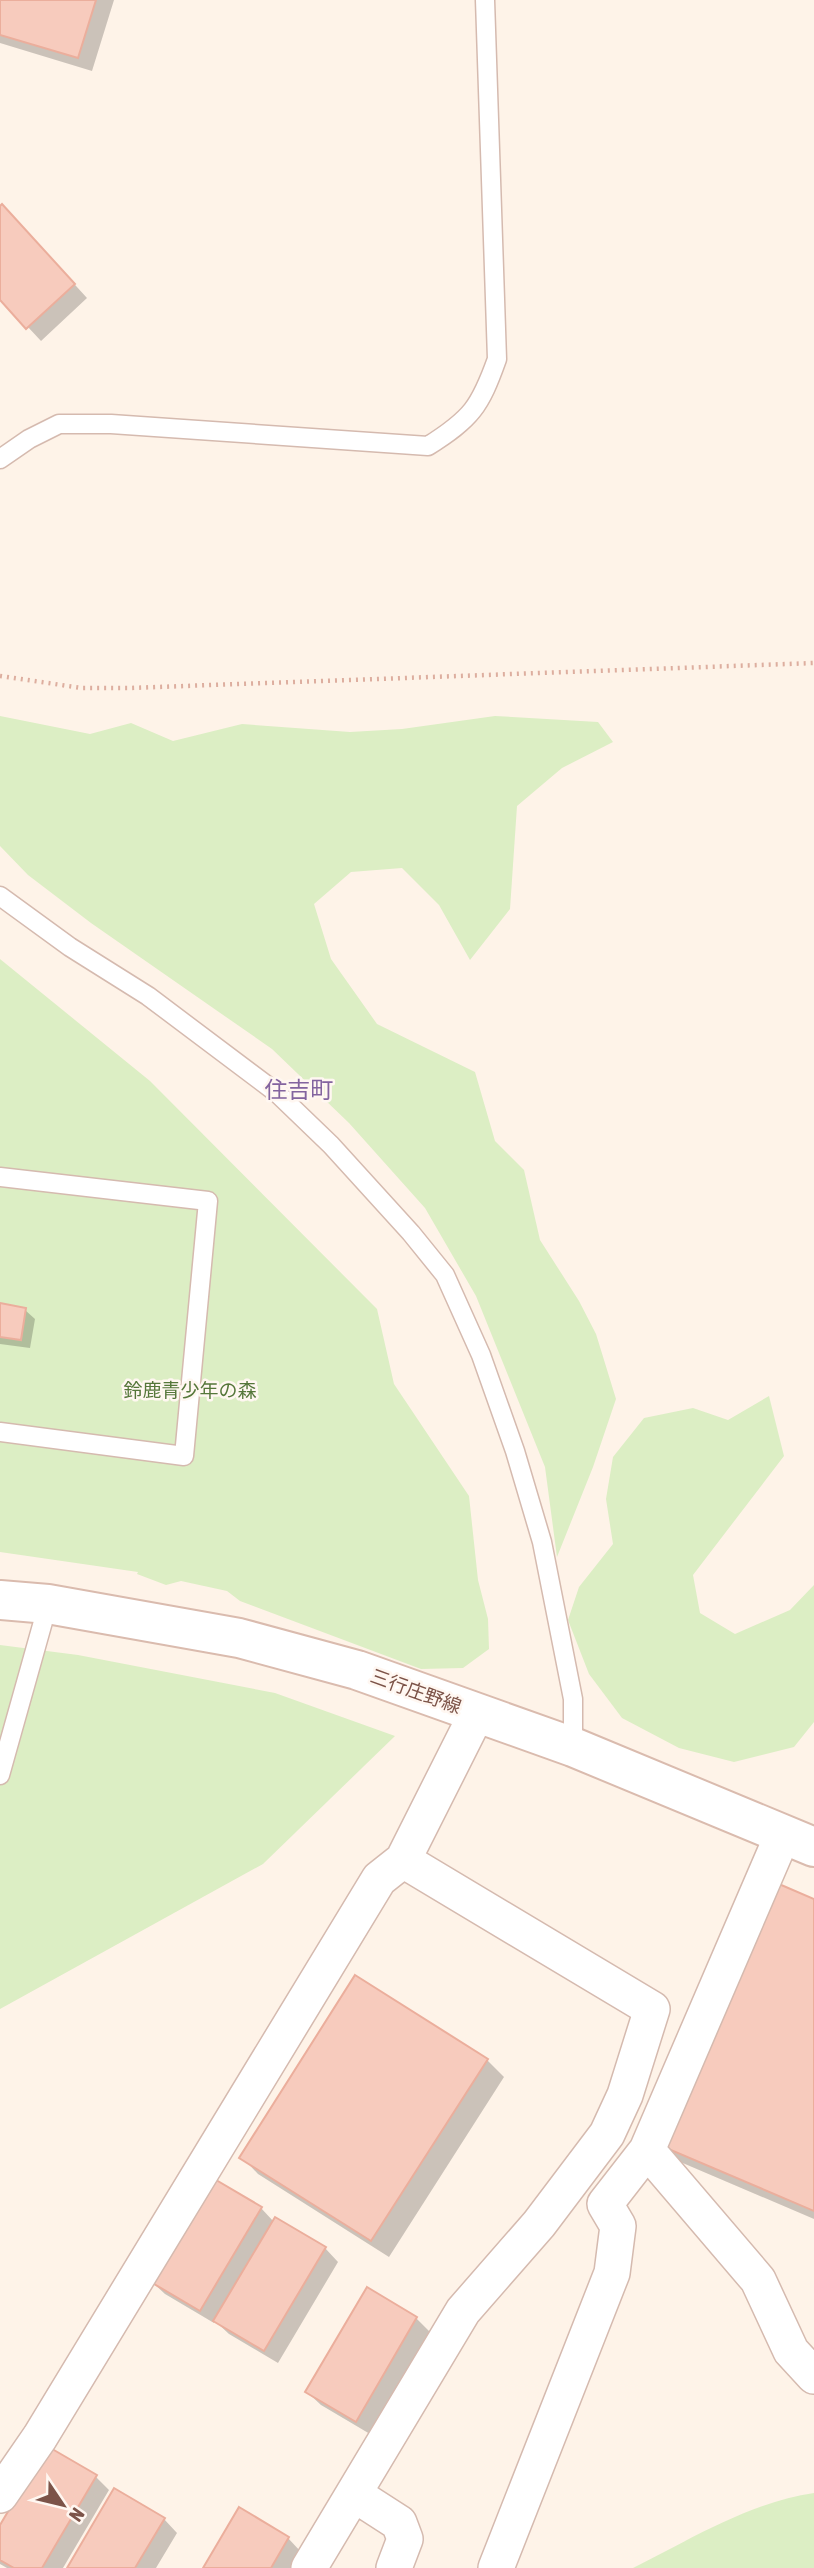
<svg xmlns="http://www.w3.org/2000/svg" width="814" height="2568" viewBox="0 0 814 2568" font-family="'Asap Condensed','Noto Sans JP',sans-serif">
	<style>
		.green { fill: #dceec4 }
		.shadow { fill: #0003 }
		.building { fill: #f7cbbd; stroke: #ebae9c; stroke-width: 2 }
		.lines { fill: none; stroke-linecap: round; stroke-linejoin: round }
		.service-casing { stroke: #d5baaf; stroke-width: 21 }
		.minor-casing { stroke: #d5baaf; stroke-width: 38 }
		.secondary-casing { stroke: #dabbae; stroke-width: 42 }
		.path { stroke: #ddae9f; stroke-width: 4.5; stroke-dasharray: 2 5; stroke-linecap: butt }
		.service { stroke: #fff; stroke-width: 18 }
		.minor { stroke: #fff; stroke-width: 35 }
		.secondary { stroke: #fff; stroke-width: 38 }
		.labels { text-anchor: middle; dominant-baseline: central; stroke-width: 5; stroke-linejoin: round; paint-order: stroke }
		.park-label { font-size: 19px; fill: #55773a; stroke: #fff7f1 }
		.street-label { font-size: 19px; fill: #7c5348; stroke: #fff7f1 }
		.quarter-label { font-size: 23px; fill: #83649f; stroke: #fff7f1 }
	</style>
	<rect width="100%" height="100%" fill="#fef3e8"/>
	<path class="green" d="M0,716l90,18 41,-11 42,18 69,-17 108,8 52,-3 93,-13 103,6 15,20 -51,26 -45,38 -7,103 -40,51 -31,-55 -37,-37 -51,4 -37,32 17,55 46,65 98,48 20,69 29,29 16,70 39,61 17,33 20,65 -23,68 -36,90 -12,-90 -69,-171 -51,-88 -76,-85 -77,-74 -181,-126 -63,-48 -28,-29z
		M0,959l150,122 227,228 17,75 75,112 9,84 10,39 1,30 -26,19 -42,1 -181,-68 -13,-10 -46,-10 -15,4 -29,-11 1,-2 -138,-20z
		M769,1396l15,60 -91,119 7,38 35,21 55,-24 24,-25v137l-20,25 -60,15 -55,-14 -57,-30 -33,-44 -21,-54 11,-33 34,-43 -7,-45 7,-42 31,-39 49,-10 35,12z
		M0,1645l78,10 197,38 120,43 -132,128 -263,145z
		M814,2493v75h-181c56,-28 118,-66 181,-75z"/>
	<path class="shadow" d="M0,0h114l-22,71 -92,-28z
		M0,207l16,13 71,78 -46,43 -41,-44z
		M0,1305l25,5 10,9 -5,29 -30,-4z
		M814,1901v318l-136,-58 -17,-17z
		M487,2060l17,17 -115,180 -131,-83 -16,-17z
		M261,2208l13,14 51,26 13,14 -60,101 -49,-29 -14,-13 -1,2 -49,-29 -14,-13z
		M368,2290l48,28 14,14 -60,102 -49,-29 -14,-13z
		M96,2477l13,13 -46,78h-56l-7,-4v-36z
		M164,2519l13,14 -21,35h-87z
		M288,2538l13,14 -9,16h-87z"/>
	<path class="building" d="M0,0h96l-18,58 -78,-23z
		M2,204l73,80 -49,45 -26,-29v-94z
		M0,1303l26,5 -5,32 -21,-3z
		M772,1881l42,18v312l-155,-66z
		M355,1975l133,84 -117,182 -132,-83z
		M211,2177l51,30 -62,104 -51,-30z
		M275,2217l51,30 -62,104 -51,-30z
		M367,2287l50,30 -61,105 -51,-30z
		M47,2446l50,29 -55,93h-28l-14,-8v-35z
		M114,2488l51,30 -30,50h-68z
		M239,2507l50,30 -18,31h-68z"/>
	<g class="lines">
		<defs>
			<path id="service" d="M0,459l29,-20 30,-15h52l317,22c43,-27 52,-39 69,-87l-12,-359
				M0,896l70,51 78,49 129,97 54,52 80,88 34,42 36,80 34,96 27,91 31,157v48
				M0,1177l208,24 -24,255 -184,-24
				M0,1775l48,-171"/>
			<path id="minor" d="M647,2150l111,130 33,71 23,25
				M354,2494l45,29 6,16 -11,29
				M0,2495l40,-58 339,-558 24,-19 74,-147
				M309,2568l154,-257 76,-87 68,-90 18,-39 27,-86 -249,-149
				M496,2568l116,-295 6,-47 -13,-22 42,-54 136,-316"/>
			<path id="secondary" d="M0,1600l48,4 191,34 118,32 216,77 241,100"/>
		</defs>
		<use href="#service" class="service-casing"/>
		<use href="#minor" class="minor-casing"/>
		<use href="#secondary" class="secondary-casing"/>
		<path class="path" d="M0,676l82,12h48l684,-25"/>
		<use href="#service" class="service"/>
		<use href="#minor" class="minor"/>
		<use href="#secondary" class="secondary"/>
	</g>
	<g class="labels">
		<g class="park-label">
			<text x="190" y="1390">鈴鹿青少年の森</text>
		</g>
		<g class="street-label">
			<text transform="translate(416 1691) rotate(20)">三行庄野線</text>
		</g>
		<g class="quarter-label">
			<text x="299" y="1090">住吉町</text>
		</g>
	</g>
	<g transform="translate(63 2505) rotate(125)" stroke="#fff7f1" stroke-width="5" paint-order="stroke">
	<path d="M0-5L12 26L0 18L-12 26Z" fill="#7c5348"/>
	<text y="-10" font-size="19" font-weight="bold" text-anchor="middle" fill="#7c5348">N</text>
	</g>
</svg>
